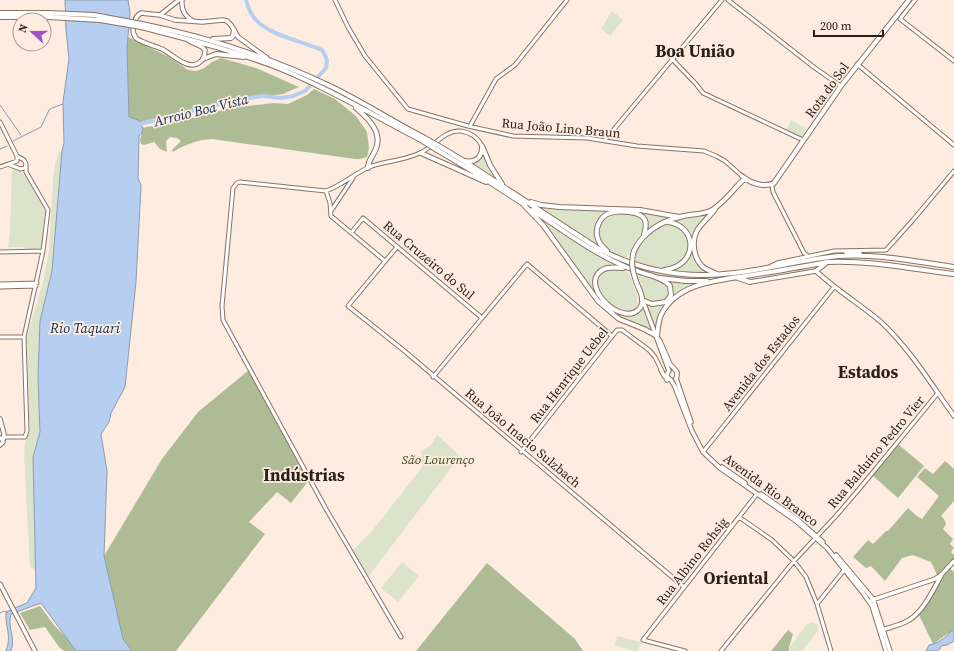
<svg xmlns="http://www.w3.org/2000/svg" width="954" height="651" viewBox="0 0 954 651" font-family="'Source Serif 4',serif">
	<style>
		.green { fill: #dbe4cb }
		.forest { fill: #aebc96 }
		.water { fill: #b6cff0; stroke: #8c9ab0 }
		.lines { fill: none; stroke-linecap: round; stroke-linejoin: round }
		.stream { stroke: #8c9ab0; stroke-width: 1 }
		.river { stroke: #b6cff0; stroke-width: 4 }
		.tertiary-casing { stroke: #8b7160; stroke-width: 5 }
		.secondary-casing { stroke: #8b7160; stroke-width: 5.5 }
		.trunk-casing { stroke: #8b7160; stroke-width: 6 }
		.tertiary { stroke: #fff; stroke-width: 3 }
		.secondary { stroke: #fff; stroke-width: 3.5 }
		.trunk { stroke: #fff; stroke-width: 4 }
		.trunk-bridge-casing { stroke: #8b7160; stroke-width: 6; stroke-linecap: butt }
		.trunk-bridge { stroke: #fff; stroke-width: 4 }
		.labels { text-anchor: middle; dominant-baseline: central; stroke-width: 3.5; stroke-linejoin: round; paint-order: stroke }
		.street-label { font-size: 13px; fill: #2b2019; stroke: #feece1 }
		.park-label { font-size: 13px; font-style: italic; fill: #364509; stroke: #feece1 }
		.water-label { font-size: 14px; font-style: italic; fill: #092a53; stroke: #feece1 }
		.district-label { font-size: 17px; font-weight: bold; fill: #2b2019; stroke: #feece1 }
	</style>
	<rect width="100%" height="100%" fill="#feece1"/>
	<path class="green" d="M612,11l11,9 -13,16 -9,-7z
		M791,120l15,8 -4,10 -16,-8z
		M62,151l-10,120 -12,50 -2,56 2,55 -7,25 3,113 -6,-3 -6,-111 1,-13 5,-11v-10h-1l-2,-85 16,-55 6,-32 4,-70 2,-16 4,-12z
		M484,152l4,12 10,18 -29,-20c7,-1 13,-2 15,-10z
		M12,167l10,6 4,4 19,34 -3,38h-17l-1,-2h-16l2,-15z
		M535,206l103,4 36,7 -28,14 -3,-15 -34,-5c-14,14 -20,19 -7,38z
		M621,213l17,2 6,7c0,8 -5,13 -9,21 -3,4 -5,10 -8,14 -21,2 -41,-30 -18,-42 3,-2 8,-2 12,-2z
		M536,214l83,51h-7l-7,2 -11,17c1,14 17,26 30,32l11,-2 7,-6 9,23 -32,-14 -21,-19 -43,-61z
		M709,215l-14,17 1,27 17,14 -8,1 -42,-3 23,-11 4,-20 -12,-17 -5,-2z
		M666,223c28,2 30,39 2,46 -10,2 -24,-5 -34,-8 0,-9 5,-20 12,-26 5,-5 14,-9 20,-12z
		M806,262l1,3c-47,7 -96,20 -144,12 -10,-2 -19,-5 -29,-8v-4l65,12z
		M613,268l11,2 5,3 8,23 1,8 -4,7 -9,2c-17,-9 -48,-35 -12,-45z
		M637,275l25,7 6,4 2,9 -5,6 -10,2 -8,-2 -8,-17z
		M664,280l43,2 -28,12 -21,25 -2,9 -11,-26c4,2 8,4 12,4 9,-1 21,-11 14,-20 -1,-2 -5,-4 -7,-6z
		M437,435l23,21 -92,121 -15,-27 19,-19 51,-65 -2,-14 10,-7z
		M402,562l17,14 -21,26 -17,-14z
		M812,622l6,3v6l-16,20h-11l-1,-4 2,-3 15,-20z
		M617,636l24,6 -3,9h-5l-18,-6z"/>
	<path class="forest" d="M128,37l39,19 21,14 8,1 8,-3 8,-6 9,-4 35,10 43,19 -16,7 -58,7 -85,23 -2,-4 -9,-3 -2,-69z
		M314,89l21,10 21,17 11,16 2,16 -2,9 -7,2h-5l-143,-20c-15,1 -26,5 -39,13l-1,-2 9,-9 -4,-3 -7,-1 -4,4 1,11 -7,-3 -6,-7 -10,3 -3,-1 -1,-4 3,-12 3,-1 23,-3 61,-16 44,-5 14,1 19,-9z
		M249,370l61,109 -19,24 -14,-11 -28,30 16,12 -89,117h-44l-9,-12 -19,-83 58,-97 36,-47z
		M898,444l26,22 -26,32 -26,-23z
		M945,461l9,8v32l-13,15 3,3 2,5 -3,5 10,10 -3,5 4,4 -3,4 3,3v4l-16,18 -7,-15 -18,-7 -11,3 -17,23 -14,-15 -5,2 -13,-11 15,-17 5,4 13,-13h2l20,-23 9,8 5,3 17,-23 -22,-19 8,-9 8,6z
		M487,563l88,76 8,12h-167z
		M949,567l5,5v58l-4,2 -17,12 -15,-31 23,-37z
		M40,606l14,19 25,26h-15l-5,-4 -14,-20 -15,3 -10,-17z
		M788,630l5,4 -4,13v4h-18z"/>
	<path class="water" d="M65,0h63l2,13 -3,35 2,69 9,3 5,8 -1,5 -3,3 -1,42 3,7 -5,97 -11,105 -14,26 -2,9 -8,12 6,37 -3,85 19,83 9,12h-56l-35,-48 -30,11c-4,13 5,24 0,37h-5c6,-16 -1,-23 0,-39l11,-5 10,-4 9,-15 -3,-131 7,-25 -2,-55 2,-56 12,-50 10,-120 2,-8 -1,-41 6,-43 -3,-29z
		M954,631v10l-7,4 -6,1 -1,3 -4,2h-10l3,-6c7,-1 17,-7 21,-13z"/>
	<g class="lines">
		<path class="stream" d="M0,105l21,30
			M13,141l28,-14 8,-17 3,-2 11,-4
			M0,149l7,-3
			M0,613l4,-2 4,2"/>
		<path class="river" d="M136,125l99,-25 28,-4 18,2 12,-2 12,-5 21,-23 1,-7 -2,-6 -3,-5c-20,-9 -51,-14 -66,-30 -5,-5 -8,-13 -10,-20"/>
		<defs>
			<path id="tertiary" d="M335,0l13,27 17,29 43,53 60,17 45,10 74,2 50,8 67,5 12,5 9,5 17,15
				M728,0l87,68 26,18
				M900,19l54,42
				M900,19l15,-19
				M672,59l24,25 7,9 100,47
				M857,64l97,81
				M0,122l17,34v5
				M470,126l26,-47 19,-14 52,-65
				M605,140l117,-140
				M17,156l7,4 2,4 -1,4 -5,1
				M10,165l11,4
				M0,167l17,-6
				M774,183l-2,3 1,6 31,61 4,3
				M326,191l4,12 1,13 54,45
				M331,211l22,-33
				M351,233l12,-15 119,100
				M397,247l-49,59 54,43 282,238
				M0,252l43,-1
				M771,266l6,-3 57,-12 52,-1 27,-30 41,-49
				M0,284l37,-1
				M0,287l36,-1
				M0,337h24
				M433,377l94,-113 85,72
				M4,437h21l2,-6 -3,-94 19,-86 5,-41 -22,-38v-6
				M521,452l96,-122h5l27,20 6,7 7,14
				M703,452l131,-165
				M739,517l33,23 22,21 12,16 11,27 14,47
				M817,604l28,-35
				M401,637l-75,-128 -103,-189 -1,-14 11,-118 4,-5 3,-1 86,9c17,-6 30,-19 46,-25 16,-5 33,-6 48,-13 14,-6 24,-23 40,-22 10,1 18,7 22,15
				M685,651l-42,-11 114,-146
				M721,651l73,-90 42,-45 24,-28 78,-95"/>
			<path id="secondary" d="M182,0c-1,9 2,16 11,21
				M160,15l19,-15
				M189,41l13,6 3,3c0,5 -1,9 -5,12 -11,10 -28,-8 -38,-13 -7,-3 -22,-7 -26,-11 -6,-7 -2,-21 5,-25l19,2 15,5 27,2 21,-2 4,1 4,4 7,12 29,21
				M750,282l66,-11c20,19 44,33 65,51 29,27 50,62 73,94
				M643,301l26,70 -2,3v3l4,3 4,7 17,44 11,21 17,16 76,53 31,27 36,45 9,13 14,45
				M657,337l3,4 10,23 7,8v4l-1,3
				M661,370l2,4 4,6
				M676,378l15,44
				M0,419l4,15 -1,6
				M0,438l2,1 1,3 -3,3
				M722,467l23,16
				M761,494l36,25 26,23
				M836,555l37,44 17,52
				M0,584l35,67
				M872,600l63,-21 6,-4 13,-14
				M882,630c9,-3 19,-5 27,-10 14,-8 24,-30 32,-44"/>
			<path id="trunk" d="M0,13h49
				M0,17h48
				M142,24c66,13 129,34 190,63 31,15 60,34 91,50
				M141,27c46,12 91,23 135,40 50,20 97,48 145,73
				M213,39l18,-1 2,-2 1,-6
				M203,59l13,-5 28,3
				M356,108c12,10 28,25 19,43 -3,6 -7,10 -7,17
				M439,146l25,15 135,88c42,22 89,30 135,24 36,-4 70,-14 105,-17 38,-3 78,6 115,11
				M482,146l8,19 12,19
				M437,150l37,22 51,33
				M421,153l65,29
				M465,161c9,2 17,-3 17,-13
				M742,176c8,7 22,12 32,7l67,-97 68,-86
				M531,202l10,3 18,2 81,3 39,7
				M523,204l20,21 55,76 21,18 25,10 13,7c1,-7 1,-14 4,-21 16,-33 59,-35 91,-40 25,-4 50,-8 75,-13 43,-2 85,7 127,12
				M715,209c-5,7 -12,13 -17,20 -7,11 -5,29 5,38 4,3 9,5 14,7
				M532,210c34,22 67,48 105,61 10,4 26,6 33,15l1,9 -5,7 -14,2 -10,-4
				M607,251c-4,-4 -8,-7 -9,-12 -4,-10 2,-23 12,-26 9,-3 31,-2 35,7 2,5 0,10 -1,15
				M634,251c8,-18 27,-30 46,-34 10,-3 20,-2 30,-6 11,-5 23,-21 32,-30l3,-2
				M846,252l14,2
				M623,268c-10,-1 -22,-2 -27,9 -7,18 27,47 42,33 3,-2 5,-7 4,-11 0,-5 -3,-10 -5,-15
				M664,270c35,-4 34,-44 4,-48
				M816,271l9,-7
				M660,278l26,3h21
				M738,278l12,4"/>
		</defs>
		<use href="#tertiary" class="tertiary-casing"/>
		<use href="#secondary" class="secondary-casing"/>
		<use href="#trunk" class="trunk-casing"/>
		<use href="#tertiary" class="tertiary"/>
		<use href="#secondary" class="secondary"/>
		<use href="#trunk" class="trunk"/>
		<defs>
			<path id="trunk-bridge" d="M49,13l45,2 48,9
				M48,17l52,3 41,7
				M423,137l16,9
				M421,140l16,10
				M634,251c-4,12 -1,22 3,33"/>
		</defs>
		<use href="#trunk-bridge" class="trunk-bridge-casing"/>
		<use href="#trunk-bridge" class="trunk-bridge"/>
	</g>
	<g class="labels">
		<g class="street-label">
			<text transform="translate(827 90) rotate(-54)">Rota do Sol</text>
			<text transform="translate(561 128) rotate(5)">Rua João Lino Braun</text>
			<text transform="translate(429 260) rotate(40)">Rua Cruzeiro do Sul</text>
			<text transform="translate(761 363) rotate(-52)">Avenida dos Estados</text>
			<text transform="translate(569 375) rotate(-52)">Rua Henrique Uebel</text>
			<text transform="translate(523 438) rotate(40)">Rua João Inacio Sulzbach</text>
			<text transform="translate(876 452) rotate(-50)">Rua Balduíno Pedro Vier</text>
			<text transform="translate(771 490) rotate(36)">Avenida Rio Branco</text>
			<text transform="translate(692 561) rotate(-52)">Rua Albino Rohsig</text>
		</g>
		<g class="park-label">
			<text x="438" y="459">São Lourenço</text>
		</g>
		<g class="water-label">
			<text transform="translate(201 110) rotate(-14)">Arroio Boa Vista</text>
			<text x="85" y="328">Rio Taquari</text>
		</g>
		<g class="district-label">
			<text x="695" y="51">Boa União</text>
			<text x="868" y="372">Estados</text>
			<text x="304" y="475">Indústrias</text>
			<text x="736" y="578">Oriental</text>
		</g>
	</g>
	<g transform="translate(32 32) rotate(291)"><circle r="19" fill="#feece1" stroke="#aa9a91"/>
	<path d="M0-3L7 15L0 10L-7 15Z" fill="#9d54c7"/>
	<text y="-6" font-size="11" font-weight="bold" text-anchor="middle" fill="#2b2019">N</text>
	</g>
	<path d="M814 30v6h69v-6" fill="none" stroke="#2b2019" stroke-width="2"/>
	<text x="820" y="30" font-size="12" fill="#2b2019" stroke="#feece1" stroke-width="3" paint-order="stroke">200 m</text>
</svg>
